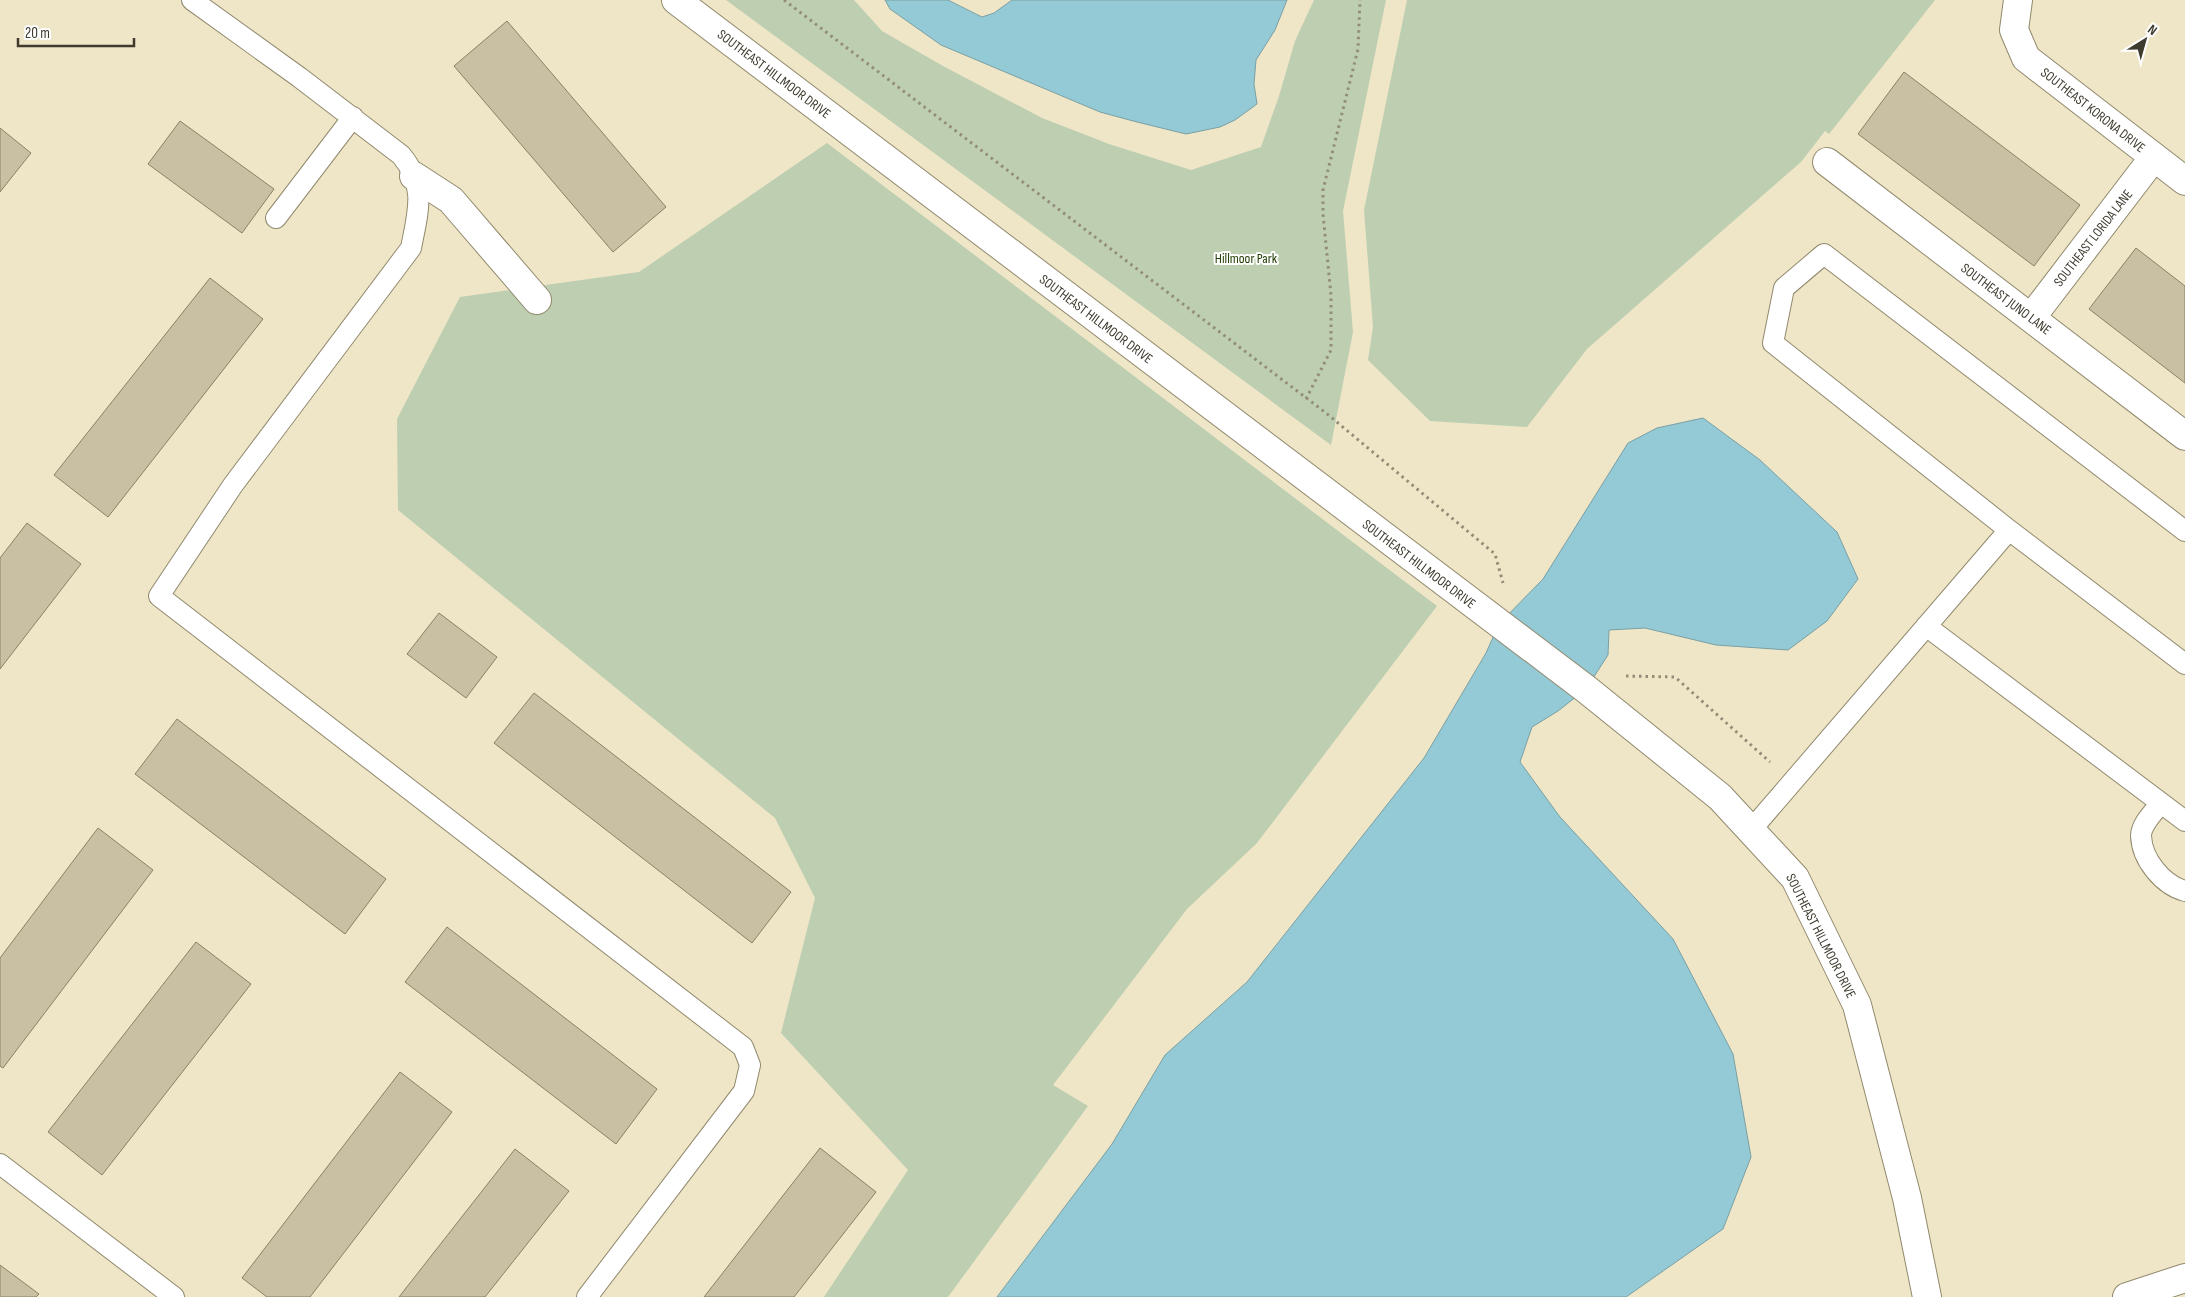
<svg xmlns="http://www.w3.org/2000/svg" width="2185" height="1297" viewBox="0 0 2185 1297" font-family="'Sofia Sans Condensed',sans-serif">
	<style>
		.green { fill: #bdceb1 }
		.water { fill: #94cad5; stroke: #7a9fa3 }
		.building { fill: #c9c0a3; stroke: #898165 }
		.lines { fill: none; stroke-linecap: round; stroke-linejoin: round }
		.service-casing { stroke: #91896d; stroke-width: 22 }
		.minor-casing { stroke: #91896d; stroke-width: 30 }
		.tertiary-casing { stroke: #91896d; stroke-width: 30 }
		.path { stroke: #938d78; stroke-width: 3; stroke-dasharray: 2.5 4; stroke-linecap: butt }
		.service { stroke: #fff; stroke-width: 20 }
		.minor { stroke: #fff; stroke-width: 28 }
		.tertiary { stroke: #fff; stroke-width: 28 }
		.labels { text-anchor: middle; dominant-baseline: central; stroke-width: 4; stroke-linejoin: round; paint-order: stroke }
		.street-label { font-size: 14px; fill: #3e3a2e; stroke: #fff }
		.park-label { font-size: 14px; fill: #213c02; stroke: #fff }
	</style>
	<rect width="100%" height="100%" fill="#efe6c8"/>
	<path class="green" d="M726,0h128l28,31 61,35 99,52 67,26 82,26 70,-23 18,-51 16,-55 19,-41h72l-43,211 10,121 -22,113z
		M1407,0h528l-106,134 -4,-3 -24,31 -214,187 -60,78 -97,-6 -62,-61 5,-33 -9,-117z
		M827,143l610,463 -180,237 -70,66 -134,176 35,21 -140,191h-124l84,-127 -127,-137 34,-135 -40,-80 -377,-308 -1,-91 63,-122 179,-25z"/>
	<path class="water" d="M885,0h63l34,17 12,-4 18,-13h275l-12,30 -19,30 -2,24 3,20 -22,16 -15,7 -34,7 -49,-12 -37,-10 -159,-67 -51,-36z
		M1703,418l57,42 77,72 21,47 -31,42 -39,29 -72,-5 -71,-17 -36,2 -1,25 -22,34 -28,22 -26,16 -12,35 40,55 113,122 60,115 18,103 -28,72 -97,68h-629l115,-153 53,-89 82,-73 177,-224 62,-105 13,-29 44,-45 85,-136 29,-15z"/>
	<path class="building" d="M507,21l159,186 -53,45 -159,-186z
		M1904,72l176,133 -46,61 -176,-132z
		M180,121l94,68 -32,44 -94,-69z
		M0,128l31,25 -31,39z
		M2136,248l49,38v97l-96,-74z
		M210,278l53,41 -155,198 -54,-42z
		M27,523l54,41 -81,105v-111z
		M439,613l58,44 -31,41 -59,-44z
		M534,693l257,199 -39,51 -258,-200z
		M177,719l209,160 -41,55 -210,-160z
		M98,828l55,42 -150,198 -3,-2v-108z
		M447,927l210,162 -41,55 -211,-162z
		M196,942l55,42 -149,191 -54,-43z
		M400,1072l52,40 -142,185h-43l-25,-19z
		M820,1148l56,44 -82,105h-90z
		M515,1149l54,42 -84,106h-86z
		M0,1265l39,29 -3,3h-36z"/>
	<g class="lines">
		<defs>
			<path id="service" d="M192,0l107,77 102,78c26,31 17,57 10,93l-178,237 -74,111 584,451 7,18 -6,26 -157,206
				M276,218l77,-101
				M2009,530l176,134
				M1926,626l259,195
				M2161,803c-7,9 -20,21 -20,33 1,24 22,49 44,55
				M1751,830l258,-300 -236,-187 11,-55 40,-34 361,277
				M0,1164l174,133"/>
			<path id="minor" d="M2018,0l-4,30 12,28 159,123
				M1827,162l358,274
				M414,176l37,24 86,100
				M2031,318l123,-161
				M2127,1297l58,-19"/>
			<path id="tertiary" d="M676,0l910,689 134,108 75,81 62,127 50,193 20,99"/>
		</defs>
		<use href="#service" class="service-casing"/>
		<use href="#minor" class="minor-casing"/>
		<use href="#tertiary" class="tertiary-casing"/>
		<path class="path" d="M784,0l542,413 169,141 8,29
			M1306,399l25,-49v-55l-8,-81v-24l35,-141 2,-49
			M1626,676l49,1 95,85"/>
		<use href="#service" class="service"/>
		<use href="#minor" class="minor"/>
		<use href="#tertiary" class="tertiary"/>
	</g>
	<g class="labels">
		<g class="street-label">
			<text transform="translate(774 74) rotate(37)">SOUTHEAST HILLMOOR DRIVE</text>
			<text transform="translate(2093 110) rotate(38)">SOUTHEAST KORONA DRIVE</text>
			<text transform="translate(2093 238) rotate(-52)">SOUTHEAST LORIDA LANE</text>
			<text transform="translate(2006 299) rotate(37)">SOUTHEAST JUNO LANE</text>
			<text transform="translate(1096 319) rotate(37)">SOUTHEAST HILLMOOR DRIVE</text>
			<text transform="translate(1419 564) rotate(37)">SOUTHEAST HILLMOOR DRIVE</text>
			<text transform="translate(1821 936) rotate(63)">SOUTHEAST HILLMOOR DRIVE</text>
		</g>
		<g class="park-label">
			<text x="1246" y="258">Hillmoor Park</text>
		</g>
	</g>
	<g transform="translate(2145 40) rotate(37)" stroke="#ffffff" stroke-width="4" paint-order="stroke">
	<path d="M0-4L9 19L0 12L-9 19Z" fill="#3e3a2e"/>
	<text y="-8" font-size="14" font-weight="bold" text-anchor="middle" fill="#3e3a2e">N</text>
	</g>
	<path d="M18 38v8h116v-8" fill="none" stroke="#3e3a2e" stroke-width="2.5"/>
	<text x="25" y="38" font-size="15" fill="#3e3a2e" stroke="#ffffff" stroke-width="4" paint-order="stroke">20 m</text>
</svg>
